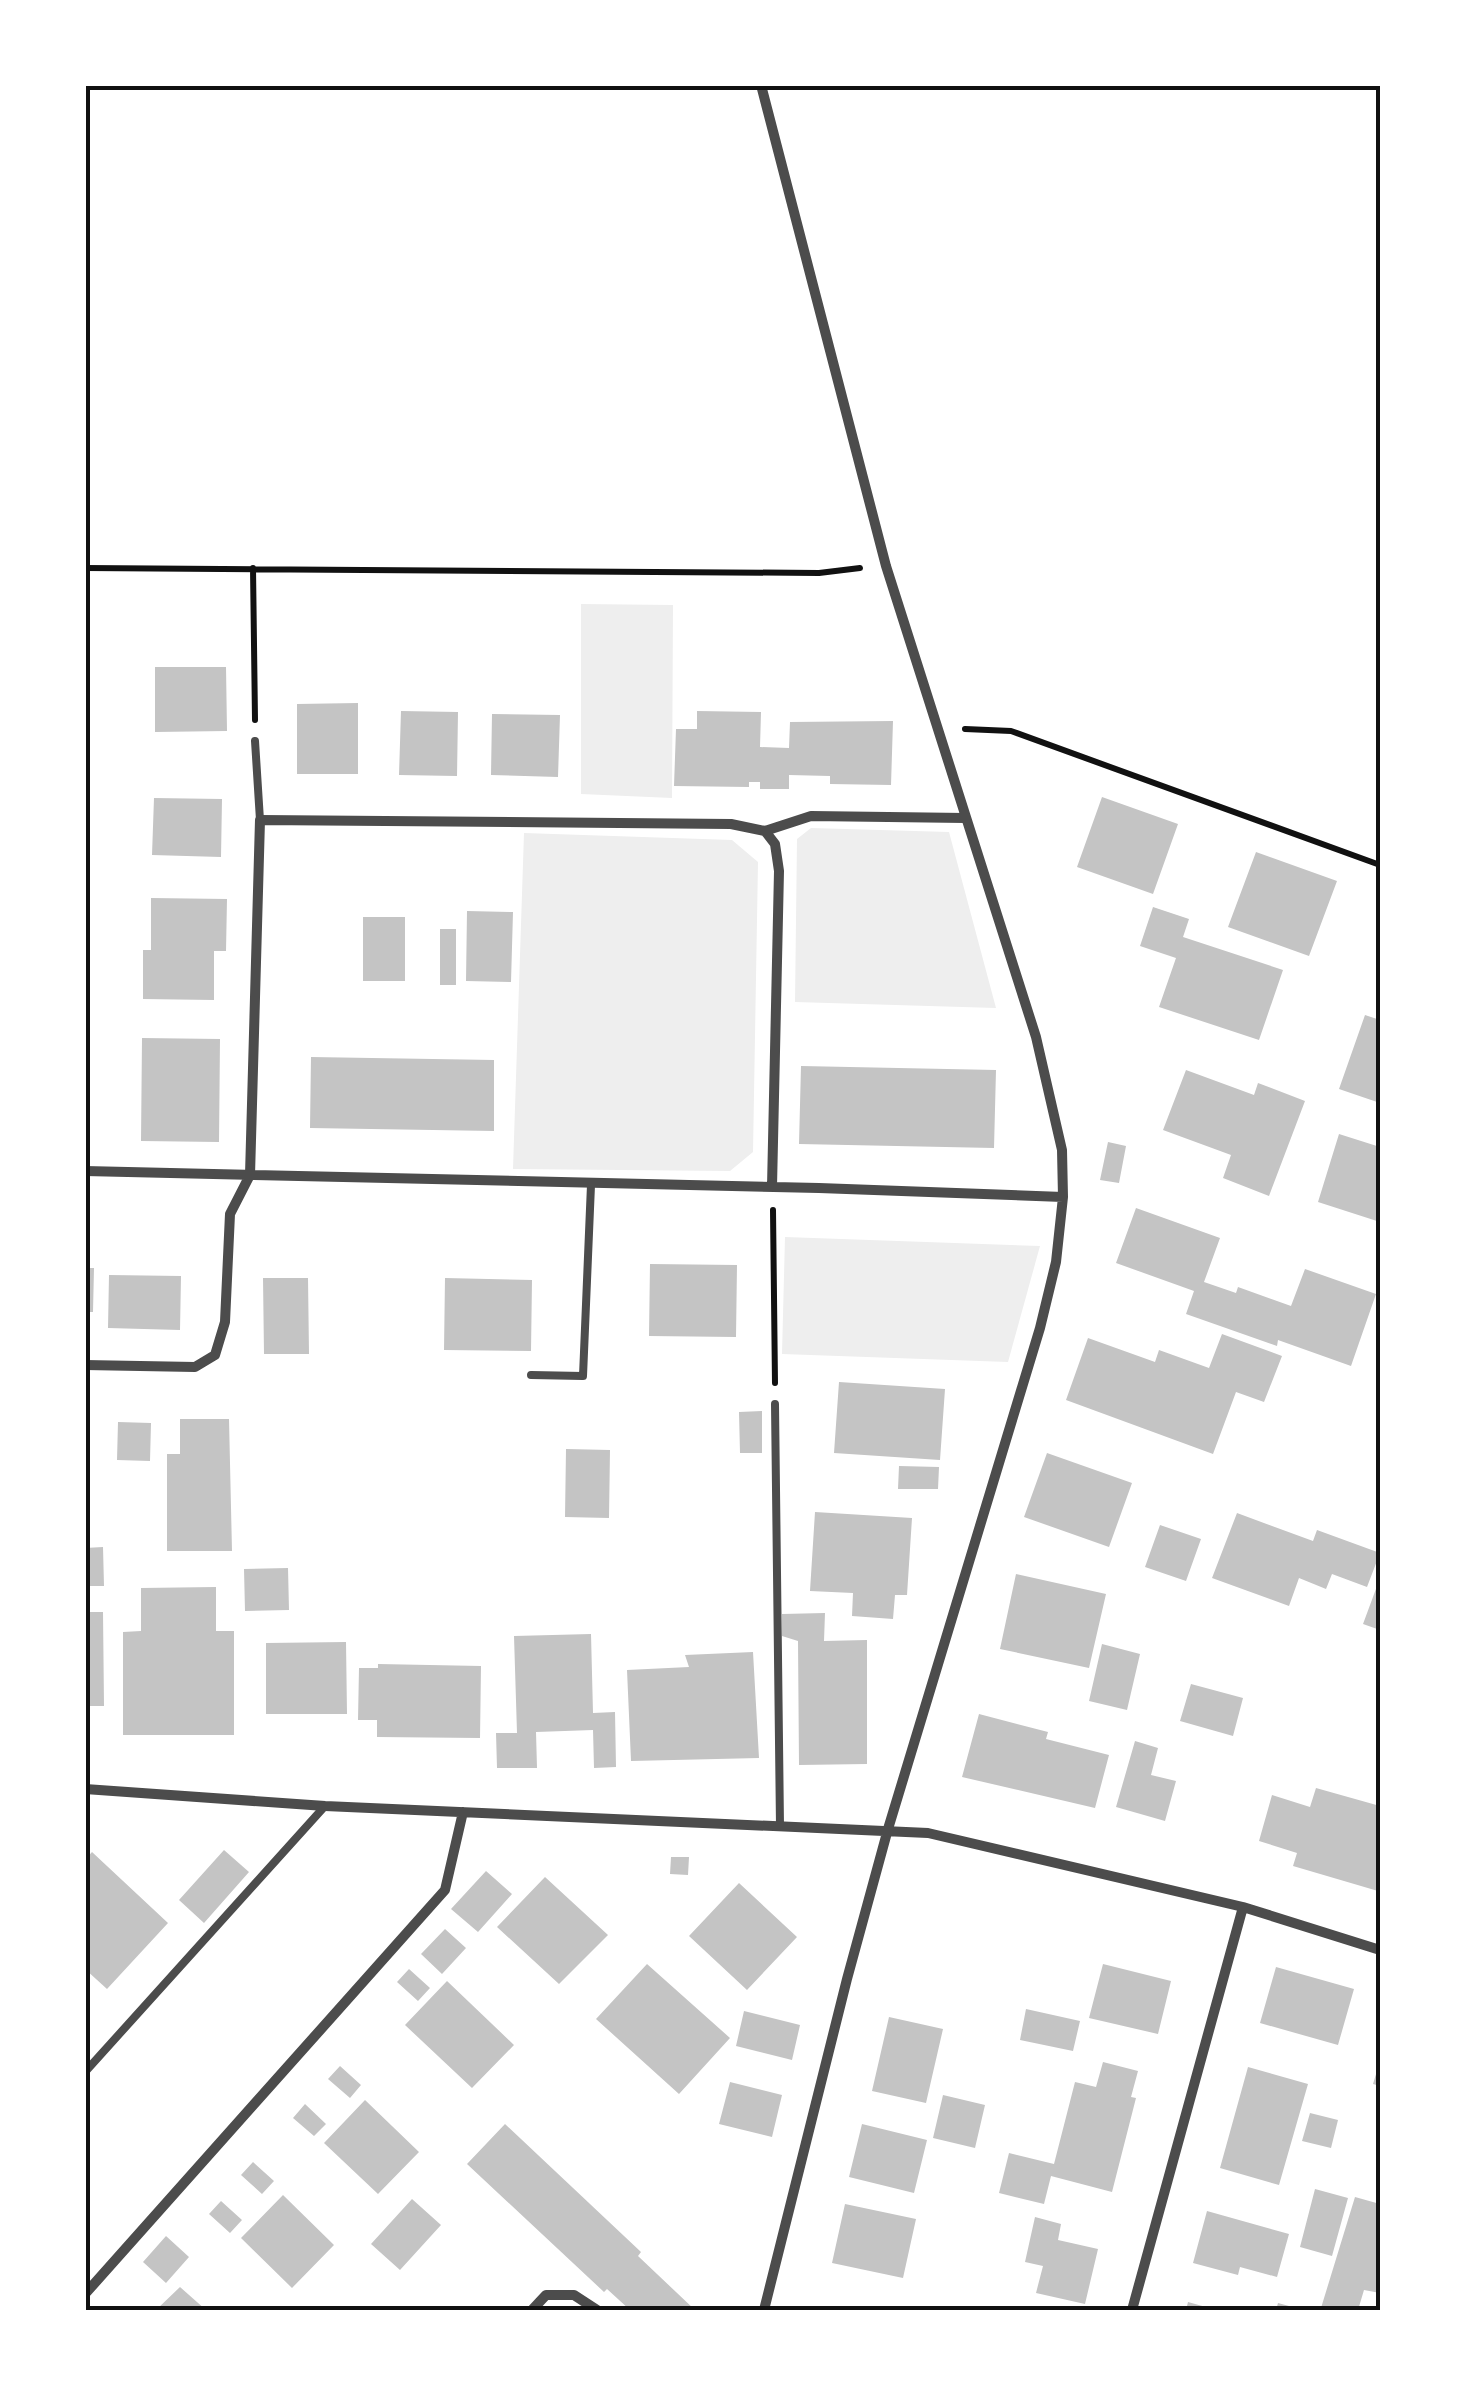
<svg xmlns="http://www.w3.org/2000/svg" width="1465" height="2395" viewBox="0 0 1465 2395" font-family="'PT Sans',sans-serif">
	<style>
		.green { fill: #eee }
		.building { fill: #c4c4c4 }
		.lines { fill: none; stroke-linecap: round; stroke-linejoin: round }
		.path { stroke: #111; stroke-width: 6 }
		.service { stroke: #4c4c4c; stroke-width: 8 }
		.minor { stroke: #4c4c4c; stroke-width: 10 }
		.neatline { fill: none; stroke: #111; stroke-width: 4 }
	</style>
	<rect width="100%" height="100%" fill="#fff"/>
	<path class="green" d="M581,604l92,1 -1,193 -91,-4z
		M811,828l138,4 47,176 -201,-6 2,-163z
		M524,833l208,7 26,22 -5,290 -23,19 -217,-2z
		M785,1237l255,9 -32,116 -226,-8z"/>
	<path class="building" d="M155,667h71l1,64 -72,1z
		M358,703v71h-61v-70z
		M401,711l57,1 -1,64 -58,-1z
		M697,711l64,1 -1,35 29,1 1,-26 103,-1 -2,64 -61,-1v-8l-41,-1v14h-29v-7h-11v5l-75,-1 2,-57h21z
		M492,714l68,1 -2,62 -67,-2z
		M1102,797l76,27 -25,70 -76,-27z
		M154,798l68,1 -1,58 -69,-2z
		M1256,852l81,29 -28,75 -81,-29z
		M151,898l76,1 -1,52h-12v49l-71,-1v-49h8z
		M1153,907l36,12 -6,18 100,33 -24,70 -100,-33 17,-49 -36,-12z
		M467,911l46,1 -2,70 -45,-1z
		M363,917h42v64h-42z
		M440,929h16v56h-16z
		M1365,1015l15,5v83l-41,-14z
		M142,1038l78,1 -1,103 -78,-1z
		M311,1057l183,3v71l-184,-3z
		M801,1066l195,4 -2,78 -195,-4z
		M1186,1070l68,25 4,-12 47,18 -36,95 -46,-18 8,-23 -68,-25z
		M1339,1134l41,13v75l-62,-20z
		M1108,1142l18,4 -7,37 -19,-3z
		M1136,1208l84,30 -16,44 32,11 2,-6 53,19 14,-37 71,25 -25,72 -73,-26 -1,6 -91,-32 8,-23 -78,-28z
		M650,1264l87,1 -1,72 -87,-1z
		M85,1268h9l-1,44h-8z
		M109,1275l72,1 -1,54 -72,-2z
		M263,1278h45l1,76h-45z
		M445,1278l87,2 -1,71 -87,-1z
		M1222,1334l60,22 -18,46 -28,-10 -23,62 -147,-54 22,-62 67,24 4,-12 50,18z
		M839,1382l106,7 -5,71 -106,-7z
		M762,1411v42h-22l-1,-41z
		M180,1419h49l3,132h-65v-97h13z
		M118,1422l33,1 -1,38 -33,-1z
		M566,1449l44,1 -1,68 -44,-1z
		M1047,1453l85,30 -23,64 -85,-30z
		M899,1466l40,1 -1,22h-40z
		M815,1512l97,6 -5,77h-12l-2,24 -41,-3 1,-23 -43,-2z
		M1237,1513l76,28 4,-11 63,23 -13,34 -35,-13 -6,15 -27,-11 -10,28 -77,-28z
		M1160,1525l41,14 -15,42 -41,-14z
		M103,1547l1,39h-19v-38z
		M288,1568l1,42 -44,1 -1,-42z
		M1016,1574l90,20 -17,74 -89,-19z
		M1380,1578v52l-17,-6z
		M216,1587v44h18v104h-111v-103l18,-1v-43z
		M85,1612h18l1,94h-19z
		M825,1613l-1,28 43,-1v124l-68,1 -1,-124 -16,-5v-22z
		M591,1634l2,79 22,-1 1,55 -22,1 -1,-38 -57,2 1,36h-40l-1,-35h21l-3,-97z
		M346,1642l1,72h-81v-71z
		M1102,1644l38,10 -13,56 -38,-9z
		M753,1652l6,106 -128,3 -4,-91 62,-3 -4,-12z
		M378,1664l103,2 -1,72 -103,-1v-17h-19l1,-52h19z
		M1191,1684l52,14 -10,38 -53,-15z
		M979,1714l69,18 -2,7 63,16 -14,53 -133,-31z
		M1135,1741l23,7 -7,27 25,6 -11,40 -49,-14z
		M1316,1788l64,18 -2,85 -85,-25 4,-13 -38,-12 13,-46 38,12z
		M224,1850l25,22 -45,51 -25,-23z
		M92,1852l76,71 -61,66 -22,-20v-109z
		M671,1857h18l-1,18 -18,-1z
		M486,1871l26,23 -34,38 -27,-23z
		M545,1877l63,58 -49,49 -62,-57z
		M739,1883l58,54 -50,53 -58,-54z
		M445,1929l21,19 -24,26 -21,-20z
		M647,1964l83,74 -51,56 -83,-75z
		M1103,1964l68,17 -13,53 -69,-16z
		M1276,1967l78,22 -16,56 -78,-22z
		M409,1969l21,19 -12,13 -21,-19z
		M447,1981l67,64 -42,43 -67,-63z
		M1026,2009l54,12 -7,30 -53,-11z
		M744,2011l56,14 -8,35 -56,-14z
		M889,2017l54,12 -17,74 -54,-12z
		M1380,2061v25l-7,-2z
		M1103,2062l35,9 -7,26 5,1 -24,94 -61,-16 -7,28 -45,-11 10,-40 45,11 21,-82 21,5z
		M340,2066l21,19 -11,13 -22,-19z
		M1248,2067l60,17 -29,101 -59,-17z
		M730,2082l52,13 -10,42 -53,-13z
		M943,2095l42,10 -10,43 -42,-10z
		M365,2100l54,52 -41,42 -54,-51z
		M305,2104l21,20 -12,12 -21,-18z
		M1310,2113l28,7 -7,28 -29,-7z
		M505,2124l136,128 -3,4 57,54h-65l-23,-21 -3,3 -137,-128z
		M862,2124l65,16 -13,53 -65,-16z
		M253,2162l21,19 -12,13 -21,-19z
		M1315,2189l33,9 -16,58 -32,-9z
		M283,2195l51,50 -42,43 -51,-50z
		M1355,2197l25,7v89l-16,-3 -6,20h-28l-9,-2z
		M412,2199l29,26 -41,45 -29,-26z
		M221,2201l21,19 -12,13 -21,-19z
		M845,2204l71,15 -13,59 -71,-15z
		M1207,2211l82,23 -12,43 -37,-10 -2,8 -45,-12z
		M1035,2217l26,7 -3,16 40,9 -13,55 -49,-11 7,-27 -18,-4z
		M166,2236l23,21 -23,26 -23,-21z
		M180,2287l26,23h-50z
		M1188,2302l25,7v1h-27z
		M1278,2303l22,6v1h-24z"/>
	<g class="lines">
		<path class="path" d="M85,568l734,5 41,-5
			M253,568l2,152
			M965,729l46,2 369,134
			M773,1210l2,173"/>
		<path class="service" d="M255,741l5,79
			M531,1375l52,1 8,-191
			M775,1404l5,422
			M85,2072l240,-266"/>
		<path class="minor" d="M761,85l125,481 150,471 26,113 1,47 -7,65 -16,66 -152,501 -41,150 -83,331
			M765,831l46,-15 154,2
			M85,1171l734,17 244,9
			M85,1365l110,2 20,-12 10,-33 5,-108 20,-39 10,-355 471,4 34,7 10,13 4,27 -7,316
			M85,1789l240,17 603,27 315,74 137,43
			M85,2294l360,-404 18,-78
			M532,2310l14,-15h28l23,15
			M1132,2310l111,-403"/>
	</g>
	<rect width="1465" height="2395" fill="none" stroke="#ffffff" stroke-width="175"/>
	<rect x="88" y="88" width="1290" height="2220" class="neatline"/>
</svg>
